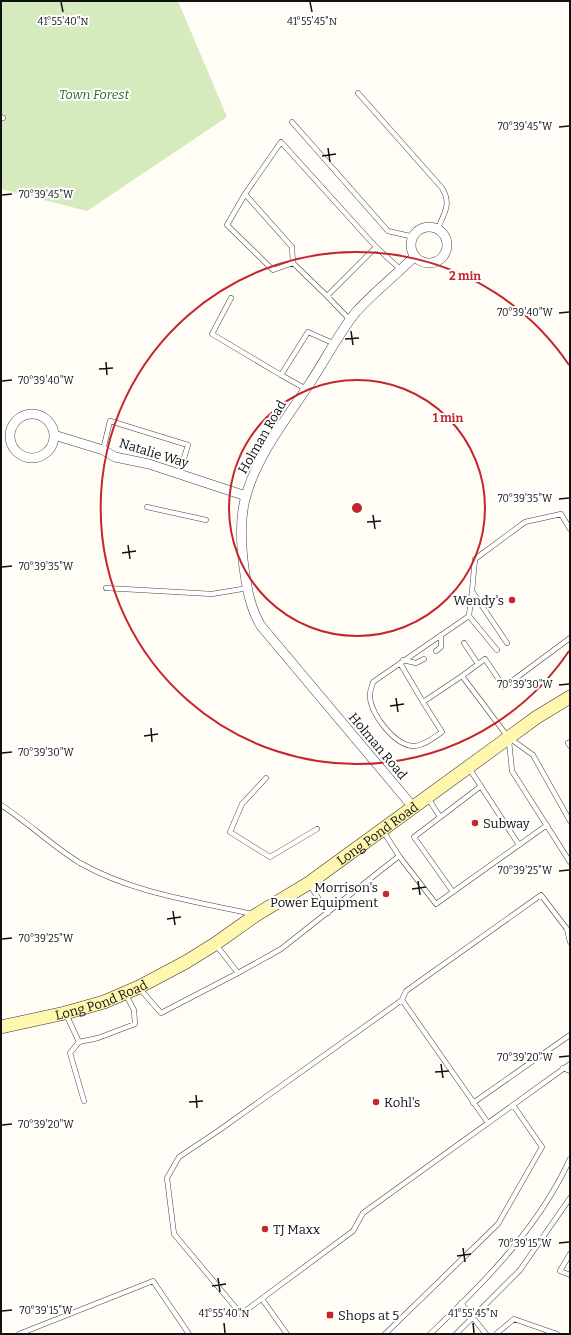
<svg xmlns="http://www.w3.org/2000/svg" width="571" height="1335" viewBox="0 0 571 1335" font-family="Bitter,serif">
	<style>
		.green { fill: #d5ebbd }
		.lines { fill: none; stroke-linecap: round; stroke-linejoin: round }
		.lane-casing { stroke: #444; stroke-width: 5.5 }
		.street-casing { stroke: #444; stroke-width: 10 }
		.secondary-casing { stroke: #333; stroke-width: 14 }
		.lane { stroke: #fff; stroke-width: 4.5 }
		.street { stroke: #fff; stroke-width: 9 }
		.secondary { stroke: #fff6b0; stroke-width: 13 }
		.ticks { fill: none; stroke: #111; stroke-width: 1.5 }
		.ring { fill: none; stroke: #c4262e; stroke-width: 2 }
		.poi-dot { fill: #c4262e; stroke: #fff; stroke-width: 1.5 }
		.labels { text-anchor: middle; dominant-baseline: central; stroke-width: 4; stroke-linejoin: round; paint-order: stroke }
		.park-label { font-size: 13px; font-style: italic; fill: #2f6b1f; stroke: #fff }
		.street-label { font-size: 13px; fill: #111; stroke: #fff }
		.poi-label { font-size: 13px; fill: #111; stroke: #fff; text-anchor: start }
		.ticks-label { font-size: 10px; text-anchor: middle; fill: #111; stroke: #fff; stroke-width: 4; stroke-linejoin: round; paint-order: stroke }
		.centre { fill: #c4262e; stroke: #fff; stroke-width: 2 }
		.ring-label { font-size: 12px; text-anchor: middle; font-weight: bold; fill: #c4262e; stroke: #fff; stroke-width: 4; stroke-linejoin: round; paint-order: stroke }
	</style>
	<rect width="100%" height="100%" fill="#fffdf5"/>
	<path class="green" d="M1,1h177l49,116 -140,94 -86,-22z"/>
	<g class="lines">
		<defs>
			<path id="lane" d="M358,93l84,95c10,16 2,26 -5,42
				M1,117l2,1
				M292,122l96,109 26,6
				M245,194l-18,31 46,45 20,-7
				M327,296l-34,-33 -1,-16 -47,-53 36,-52 95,105
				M231,298l-19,36 69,41
				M350,320l-23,-24 49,-49 25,23
				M306,389l-25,-14 27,-43 27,12
				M103,450l7,-29 78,24 -9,29
				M147,507l59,13
				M106,588l106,6 36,-6
				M469,616l3,-25
				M570,638l-66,49 -19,-28 -23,17 46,61 25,18 37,66
				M464,643l14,21
				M507,643l-35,-52 3,-32 50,-37 36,-8 9,15
				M436,651l5,-4v-12
				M403,660l13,3 8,-4
				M400,663l23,39
				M462,676l-39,26 19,30c-9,6 -17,13 -27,14 -19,1 -44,-31 -45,-49 -1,-5 2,-10 3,-15l96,-66 28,34
				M509,741l3,30 58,91
				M570,742l-2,1 2,3
				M469,768l50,77
				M266,778l-24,26 -12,28 40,25 47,-28
				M428,798l12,19
				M1,805c28,18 51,41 79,58 53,30 114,38 172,51
				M383,831l16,25 37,48 111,-79
				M309,884l19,29
				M453,892l-39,-55 67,-51
				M216,945l22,28 43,-24 118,-93
				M140,989l21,24 77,-40
				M402,1000l4,-9 135,-96 26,34 3,13
				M66,1014l13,28 19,-4 37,-14 -1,-14 -8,-15
				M79,1042l-9,11 14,48
				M563,1068l7,3
				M473,1103l97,-68
				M488,1123l-86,-123 -184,131 -39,26 -12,21 7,56 67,80 112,-83 10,-18 207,-149
				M570,1254l-10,17 10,4
				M262,1299l25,35
				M461,1303l25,31
				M19,1334l134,-53 36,53
				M385,1334l113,-110 44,-77 -29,-42
				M430,1334c54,-51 109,-107 140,-175
				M456,1334l64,-64 50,-72
				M496,1334l18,-15 43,15"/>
			<path id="street" d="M411 245a18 18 0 1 1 36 0a18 18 0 1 1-36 0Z
				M10 436a22 22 0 1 1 44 0a22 22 0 1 1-44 0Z
				M54,435l49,15 12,7 34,7 97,32
				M413,807l-152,-181c-11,-18 -14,-38 -17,-58 -3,-23 -5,-49 2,-72 11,-41 41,-78 64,-113 14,-21 30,-52 46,-71 18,-20 40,-37 59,-56"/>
			<g id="secondary">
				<path id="s1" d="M1,1027l64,-14 39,-11 35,-15 47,-25 29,-18 41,-29 53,-32 228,-166 33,-20"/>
			</g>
		</defs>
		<use href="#lane" class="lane-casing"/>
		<use href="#street" class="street-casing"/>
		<use href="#secondary" class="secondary-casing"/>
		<use href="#lane" class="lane"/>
		<use href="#street" class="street"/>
		<use href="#secondary" class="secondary"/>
	</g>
	<path class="ticks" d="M61,2l2,10M310,2l2,10M559,127l10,-1M328,148l2,14M322,156l14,-2M2,195l10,-1M559,313l10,-1M351,331l2,14M345,339l14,-1M106,362l1,13M99,369l14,-1M2,381l10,-1M559,499l10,-1M373,515l2,14M367,522l14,-1M128,545l2,14M122,553l14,-2M2,567l10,-1M559,685l10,-1M396,698l2,14M390,706l14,-2M151,728l1,14M144,736l14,-2M2,753l10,-1M559,871l10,-1M418,881l2,14M412,889l14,-2M173,911l2,14M167,919l14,-2M2,939l10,-1M559,1057l10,-1M441,1064l2,14M435,1072l14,-1M196,1095l1,13M189,1102l14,-1M2,1125l10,-1M559,1243l10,-1M463,1248l2,14M457,1256l14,-2M218,1278l2,14M212,1286l14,-2M2,1311l10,-1M224,1323l1,10M473,1323l1,10"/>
	<g class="ring">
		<circle cx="357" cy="508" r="128"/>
		<path d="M569 651A256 256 0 1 1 569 365"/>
	</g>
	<g class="poi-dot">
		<circle cx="512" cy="600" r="4"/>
		<circle cx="475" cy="823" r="4"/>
		<circle cx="386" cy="894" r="4"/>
		<circle cx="376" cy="1102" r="4"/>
		<circle cx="265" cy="1229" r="4"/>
		<rect x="326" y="1311" width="8" height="8" rx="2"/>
	</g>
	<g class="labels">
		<g class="park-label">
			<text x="94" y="94">Town Forest</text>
		</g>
		<g class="street-label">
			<text transform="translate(262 437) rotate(-60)">Holman Road</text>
			<text transform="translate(154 453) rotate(17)">Natalie Way</text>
			<text transform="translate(378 746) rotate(50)">Holman Road</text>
			<text stroke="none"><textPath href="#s1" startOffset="428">Long Pond Road</textPath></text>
			<text stroke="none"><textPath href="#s1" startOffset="104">Long Pond Road</textPath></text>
		</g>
		<g class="poi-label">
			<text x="504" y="600" text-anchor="end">Wendy's</text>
			<text x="483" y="823">Subway</text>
			<text x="378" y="887" text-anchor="end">Morrison's<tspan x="378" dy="15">Power Equipment</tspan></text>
			<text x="384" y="1102">Kohl's</text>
			<text x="273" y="1229">TJ Maxx</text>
			<text x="338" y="1315">Shops at 5</text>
		</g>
	</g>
	<g class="ticks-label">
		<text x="63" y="25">41°55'40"N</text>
		<text x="312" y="25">41°55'45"N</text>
		<text x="525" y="130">70°39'45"W</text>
		<text x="46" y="198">70°39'45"W</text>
		<text x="525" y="316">70°39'40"W</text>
		<text x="46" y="384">70°39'40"W</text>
		<text x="525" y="502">70°39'35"W</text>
		<text x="46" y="570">70°39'35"W</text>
		<text x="525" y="688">70°39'30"W</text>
		<text x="46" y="756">70°39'30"W</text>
		<text x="525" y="874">70°39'25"W</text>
		<text x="46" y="942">70°39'25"W</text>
		<text x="525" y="1061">70°39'20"W</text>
		<text x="46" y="1128">70°39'20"W</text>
		<text x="525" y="1247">70°39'15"W</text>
		<text x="46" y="1314">70°39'15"W</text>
		<text x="224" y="1317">41°55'40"N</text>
		<text x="473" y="1317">41°55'45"N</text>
	</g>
	<circle cx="357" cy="508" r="6" class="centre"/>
	<g class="ring-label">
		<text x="465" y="280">2 min</text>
		<text x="448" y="422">1 min</text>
	</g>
	<rect width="571" height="1335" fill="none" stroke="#111111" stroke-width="4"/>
</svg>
